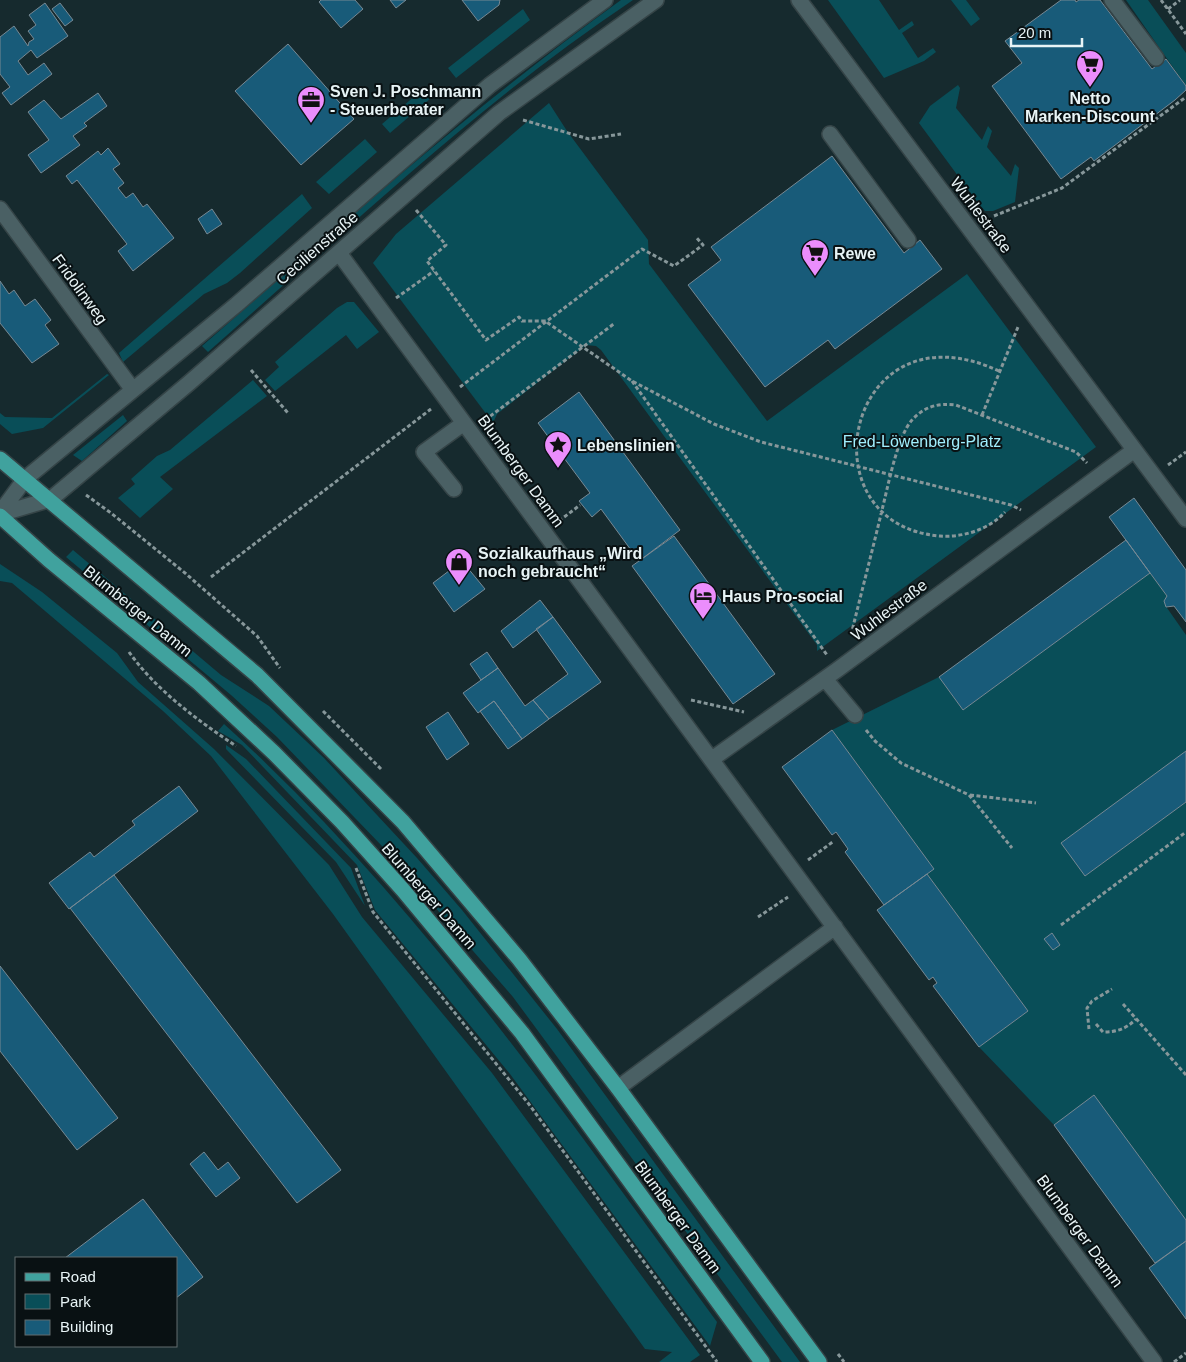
<svg xmlns="http://www.w3.org/2000/svg" width="1186" height="1362" viewBox="0 0 1186 1362" font-family="Helvetica,sans-serif">
	<style>
		.green { fill: #094e58 }
		.building { fill: #185b79; stroke: #778994 }
		.lines { fill: none; stroke-linecap: round; stroke-linejoin: round }
		.minor-casing { stroke: #354447; stroke-width: 18 }
		.major-casing { stroke: #354447; stroke-width: 18 }
		.path { stroke: #87979a; stroke-width: 3; stroke-dasharray: 4 2.5; stroke-linecap: butt }
		.minor { stroke: #4a6064; stroke-width: 15 }
		.major { stroke: #40a29e; stroke-width: 15 }
		.labels { text-anchor: middle; dominant-baseline: central; stroke-width: 4; stroke-linejoin: round; paint-order: stroke }
		.poi-label { font-size: 16px; font-weight: bold; fill: #e8f4f6; stroke: #091113; text-anchor: start }
		.street-label { font-size: 16px; fill: #e8f4f6; stroke: #091113 }
		.park-label { font-size: 16px; fill: #a0eefd; stroke: #091113 }
	</style>
	<rect width="100%" height="100%" fill="#162a2e"/>
	<path class="green" d="M621,0h12c-153,102 -287,231 -425,352l-6,-6c137,-119 272,-240 419,-346z
		M828,0h51l20,30 13,-9 2,4 -12,8 16,25 15,-10 3,4 -12,9 -40,17z
		M951,0h15l14,19 -9,7z
		M1126,0h22l38,53v33z
		M523,9l7,11 -74,58 -8,-10z
		M958,85l2,3 -4,20 26,32 6,-14 4,5 -5,16 24,29 4,-12 4,4 -4,34 -22,9h-8l-10,-12 -56,-76 11,-17z
		M423,89l8,9 -41,35 -8,-9z
		M549,103l18,28 81,109 1,24 118,157 200,-147 129,173 -279,204v-6l-216,-295 -5,-4 -10,-1 -89,69 -4,9 -120,-160 23,-29z
		M365,139l12,13 -48,42 -13,-12z
		M302,194l10,14 -72,65 -13,10 -23,11 -81,68 -4,-9z
		M347,302h7l25,30 -22,17 -11,-14 -71,56 -10,-11 14,-13 -4,-5 62,-54z
		M107,374l2,1 -66,53 -31,6 -12,-10v-11l5,4 47,1z
		M253,380l14,16 -107,81 13,12 -33,29 -22,-20 17,-14 -4,-5 26,-23 13,-6z
		M123,415l4,6 -45,40 -9,-6z
		M73,550l148,125 48,31 55,52 93,100 45,52 95,119 243,333h-18l-269,-365 -132,-152 -104,-108 -46,-42 -165,-138z
		M0,564l42,28 75,61 21,29 76,67 115,116 33,52 130,156 208,282 -10,7h-31l13,-10 -27,-3 -312,-435 -122,-158 -48,-45 -151,-128 -12,-2z
		M1150,573l17,23 -2,9 21,30v116l-101,125 101,-74v418l-92,-124 -40,29 -75,-78 49,-36 -101,-137 6,-6 -101,-138 107,-53 24,33z
		M224,724c192,174 341,390 493,598l-7,24 -200,-272 -135,-164 -18,-45 -115,-120 -24,-14z
		M226,745l20,14 105,109 14,38 -29,-44 -110,-113z"/>
	<path class="building" d="M321,0h34l8,9 -22,19 -22,-26z
		M390,0h16l-10,8z
		M462,0h38l-1,5 -21,16z
		M1061,0h14l1,2 3,-2h21l52,69 14,-10 20,27v4l-11,10 -81,61 -3,-4 -30,22 -69,-93 30,-23 -17,-22z
		M45,3l23,33 -31,22 -6,-8 -13,11 10,14 16,-12 8,11 -41,31 -9,-12 8,-6 -10,-13v-37l14,-11 14,20 1,-4 5,-3 -6,-8 8,-6 -7,-10z
		M60,3l13,17 -8,6 -13,-17z
		M288,44l66,75 -53,46 -66,-74z
		M98,93l9,13 -23,17 3,3 -14,10 7,9 -39,28 -13,-18 21,-15 -21,-28 16,-12 17,19z
		M108,148l12,16 -7,5 11,14 -6,5 8,10 7,-5 10,14 4,-3 27,34 -41,33 -15,-20 9,-7 -50,-64 -5,4 -6,-8 32,-25 3,4z
		M832,156l72,97 16,-13 22,29 -107,80 -7,-9 -63,47 -77,-102 33,-25 -10,-13z
		M212,209l10,15 -15,10 -9,-15z
		M0,281l9,13 5,-4 11,16 10,-7 16,21 -6,5 14,19 -27,19 -32,-40z
		M579,392l101,138 -41,31 -38,-52 -9,8 -13,-16 11,-8 -52,-70z
		M1134,498l52,72v52l-12,-16 -8,1 -2,-6 3,-5 -58,-79z
		M674,536l101,138 -42,30 -101,-138z
		M1126,540l24,33 -187,137 -24,-33z
		M462,561l23,28 -31,23 -21,-29z
		M540,600l13,17 -40,31 -12,-17z
		M553,617l48,65 -52,37 -16,-19 35,-26 -32,-45z
		M487,652l11,16 -17,12 -11,-16z
		M498,668l27,38 8,-6 16,19 -27,20 -28,-38 -16,12 -15,-20z
		M494,701l28,38 -14,10 -28,-38z
		M448,712l21,32 -22,16 -21,-33z
		M832,730l102,139 -50,36 -39,-53 3,-3 -12,-17 -4,3 -50,-68z
		M1186,751v51l-101,74 -24,-33z
		M179,786l19,25 -129,98 -20,-26 41,-31 4,5 41,-32 -3,-4z
		M927,874l101,137 -49,36 -46,-61 4,-3 -4,-6 -4,3 -52,-70z
		M114,875l227,295 -44,33 -227,-295z
		M1052,933l8,12 -7,5 -9,-11z
		M0,966l118,152 -41,32 -77,-99z
		M1094,1095l92,125v21l-31,22 -101,-138z
		M204,1152l14,18 10,-8 12,16 -24,19 -26,-33z
		M143,1199l60,78 -27,21v-40h-111z
		M1186,1241v78l-37,-51z"/>
	<g class="lines">
		<defs>
			<path id="minor" d="M799,0l387,519
				M1112,0l44,58
				M830,134l78,106
				M0,209l133,181
				M339,253l815,1109
				M454,489l-30,-37 40,-29
				M0,513l25,-34 211,-174 254,-220 115,-85
				M0,514l51,-15 138,-116 310,-270 157,-113
				M825,679l30,36
				M712,759l125,-89 296,-219
				M618,1088l217,-161"/>
			<path id="major" d="M0,459l257,216 146,147 116,137 99,129 201,274
				M0,516l49,44 150,123 75,70 68,69 61,68 119,143 240,329"/>
		</defs>
		<use href="#minor" class="minor-casing"/>
		<use href="#major" class="major-casing"/>
		<path class="path" d="M1161,0l25,34
			M1168,9l12,-9
			M523,120l66,19 32,-5
			M416,210l30,35 -19,16 59,79 33,-23 3,4h23l87,60 82,43 47,18 250,63 10,5
			M994,216l68,-28 124,-91
			M396,298l38,-27
			M251,370l37,43
			M999,371c-153,-71 -198,154 -59,165 22,2 50,-7 65,-24
			M632,381l195,274
			M460,387l182,-138 32,17 29,-21 -7,-8
			M982,415l36,-88
			M485,420l130,-97
			M1168,465l18,-13
			M86,495l25,18 74,60 72,63 23,32
			M559,521l21,-16
			M211,577l220,-168
			M851,635c10,-41 21,-83 31,-125 6,-23 15,-73 30,-90 13,-14 26,-17 44,-15l120,47 11,11
			M129,652c27,38 68,68 107,94
			M691,700l53,12
			M323,711l58,58
			M866,730l9,11 26,22 68,32 43,53
			M970,795l66,8
			M808,860l26,-19
			M356,868l17,44 155,191 189,259
			M758,917l30,-20
			M1061,925l125,-93
			M1123,1004l63,71
			M1096,1024l7,8c14,0 23,-3 33,-13
			M1089,1029l-2,-21 5,-7 20,-12
			M838,1354l6,8
			M1174,1362l12,-9"/>
		<use href="#minor" class="minor"/>
		<use href="#major" class="major"/>
	</g>
	<defs>
		<symbol id="supermarket-pin" viewBox="-11 -11 22 30"><path d="M0 17L-7.5 6A9.5 9.5 0 1 1 7.5 6Z" fill="#eb8dfc" stroke="#091113"/><path d="M-6-5.5h2.5l.6 2H6L4.5 2H-2.5L-4.4-4H-6ZM-1.5 3.2a1.3 1.3 0 1 0 .1 0ZM3 3.2a1.3 1.3 0 1 0 .1 0Z" fill="#111"/></symbol>
		<symbol id="office-pin" viewBox="-11 -11 22 30"><path d="M0 17L-7.5 6A9.5 9.5 0 1 1 7.5 6Z" fill="#eb8dfc" stroke="#091113"/><path d="M-6-3h4V-5.5h4V-3h4V5H-6ZM-1-4.5V-3h2v-1.5ZM-6 0V1H6V0Z" fill="#111"/></symbol>
		<symbol id="sight-pin" viewBox="-11 -11 22 30"><path d="M0 17L-7.5 6A9.5 9.5 0 1 1 7.5 6Z" fill="#eb8dfc" stroke="#091113"/><path d="M0-6L1.8-2.2L6-1.7L2.9 1.2L3.7 5.4L0 3.3L-3.7 5.4L-2.9 1.2L-6-1.7L-1.8-2.2Z" fill="#111"/></symbol>
		<symbol id="shop-pin" viewBox="-11 -11 22 30"><path d="M0 17L-7.5 6A9.5 9.5 0 1 1 7.5 6Z" fill="#eb8dfc" stroke="#091113"/><path d="M-5-2.5h2.3a2.7 3.5 0 0 1 5.4 0H5L5.5 6h-11ZM-1.5-2.5h3a1.5 2.3 0 0 0-3 0Z" fill="#111"/></symbol>
		<symbol id="hotel-pin" viewBox="-11 -11 22 30"><path d="M0 17L-7.5 6A9.5 9.5 0 1 1 7.5 6Z" fill="#eb8dfc" stroke="#091113"/><path d="M-6-4.5h1.5V1H6V5H4.5V3h-9V5H-6ZM-4 0a1.8 1.8 0 1 1 3.6 0ZM.5 0V-2.5h3Q6-2.5 6 0Z" fill="#111"/></symbol>
	</defs>
	<g fill-rule="evenodd">
		<use href="#supermarket-pin" x="1074" y="48" width="32" height="43"/>
		<use href="#office-pin" x="295" y="84" width="32" height="43"/>
		<use href="#supermarket-pin" x="799" y="237" width="32" height="43"/>
		<use href="#sight-pin" x="542" y="429" width="32" height="43"/>
		<use href="#shop-pin" x="443" y="546" width="32" height="43"/>
		<use href="#hotel-pin" x="687" y="580" width="32" height="43"/>
	</g>
	<g class="labels">
		<g class="poi-label">
			<text x="330" y="91">Sven J. Poschmann<tspan x="330" dy="18">- Steuerberater</tspan></text>
			<text x="1090" y="98" text-anchor="middle">Netto<tspan x="1090" dy="18">Marken-Discount</tspan></text>
			<text x="834" y="253">Rewe</text>
			<text x="577" y="445">Lebenslinien</text>
			<text x="478" y="553">Sozialkaufhaus „Wird<tspan x="478" dy="18">noch gebraucht“</tspan></text>
			<text x="722" y="596">Haus Pro-social</text>
		</g>
		<g class="street-label">
			<text transform="translate(981 215) rotate(53)">Wuhlestraße</text>
			<text transform="translate(317 248) rotate(-41)">Cecilienstraße</text>
			<text transform="translate(80 289) rotate(54)">Fridolinweg</text>
			<text transform="translate(521 471) rotate(54)">Blumberger Damm</text>
			<text transform="translate(889 610) rotate(-37)">Wuhlestraße</text>
			<text transform="translate(138 611) rotate(39)">Blumberger Damm</text>
			<text transform="translate(429 896) rotate(49)">Blumberger Damm</text>
			<text transform="translate(678 1217) rotate(54)">Blumberger Damm</text>
			<text transform="translate(1080 1231) rotate(54)">Blumberger Damm</text>
		</g>
		<g class="park-label">
			<text x="922" y="441">Fred-Löwenberg-Platz</text>
		</g>
	</g>
	<rect x="15" y="1257" width="162" height="90" fill="#091113" stroke="#626c6e"/>
	<rect x="25" y="1273" width="25" height="8" fill="#40a29e" stroke="#626c6e"/>
	<text x="60" y="1282" font-size="15" fill="#e8f4f6">Road</text>
	<rect x="25" y="1294" width="25" height="15" fill="#094e58" stroke="#626c6e"/>
	<text x="60" y="1307" font-size="15" fill="#e8f4f6">Park</text>
	<rect x="25" y="1320" width="25" height="15" fill="#185b79" stroke="#626c6e"/>
	<text x="60" y="1332" font-size="15" fill="#e8f4f6">Building</text>
	<path d="M1011 38v8h71v-8" fill="none" stroke="#e8f4f6" stroke-width="2.5"/>
	<text x="1018" y="38" font-size="15" fill="#e8f4f6" stroke="#091113" stroke-width="4" paint-order="stroke">20 m</text>
</svg>
